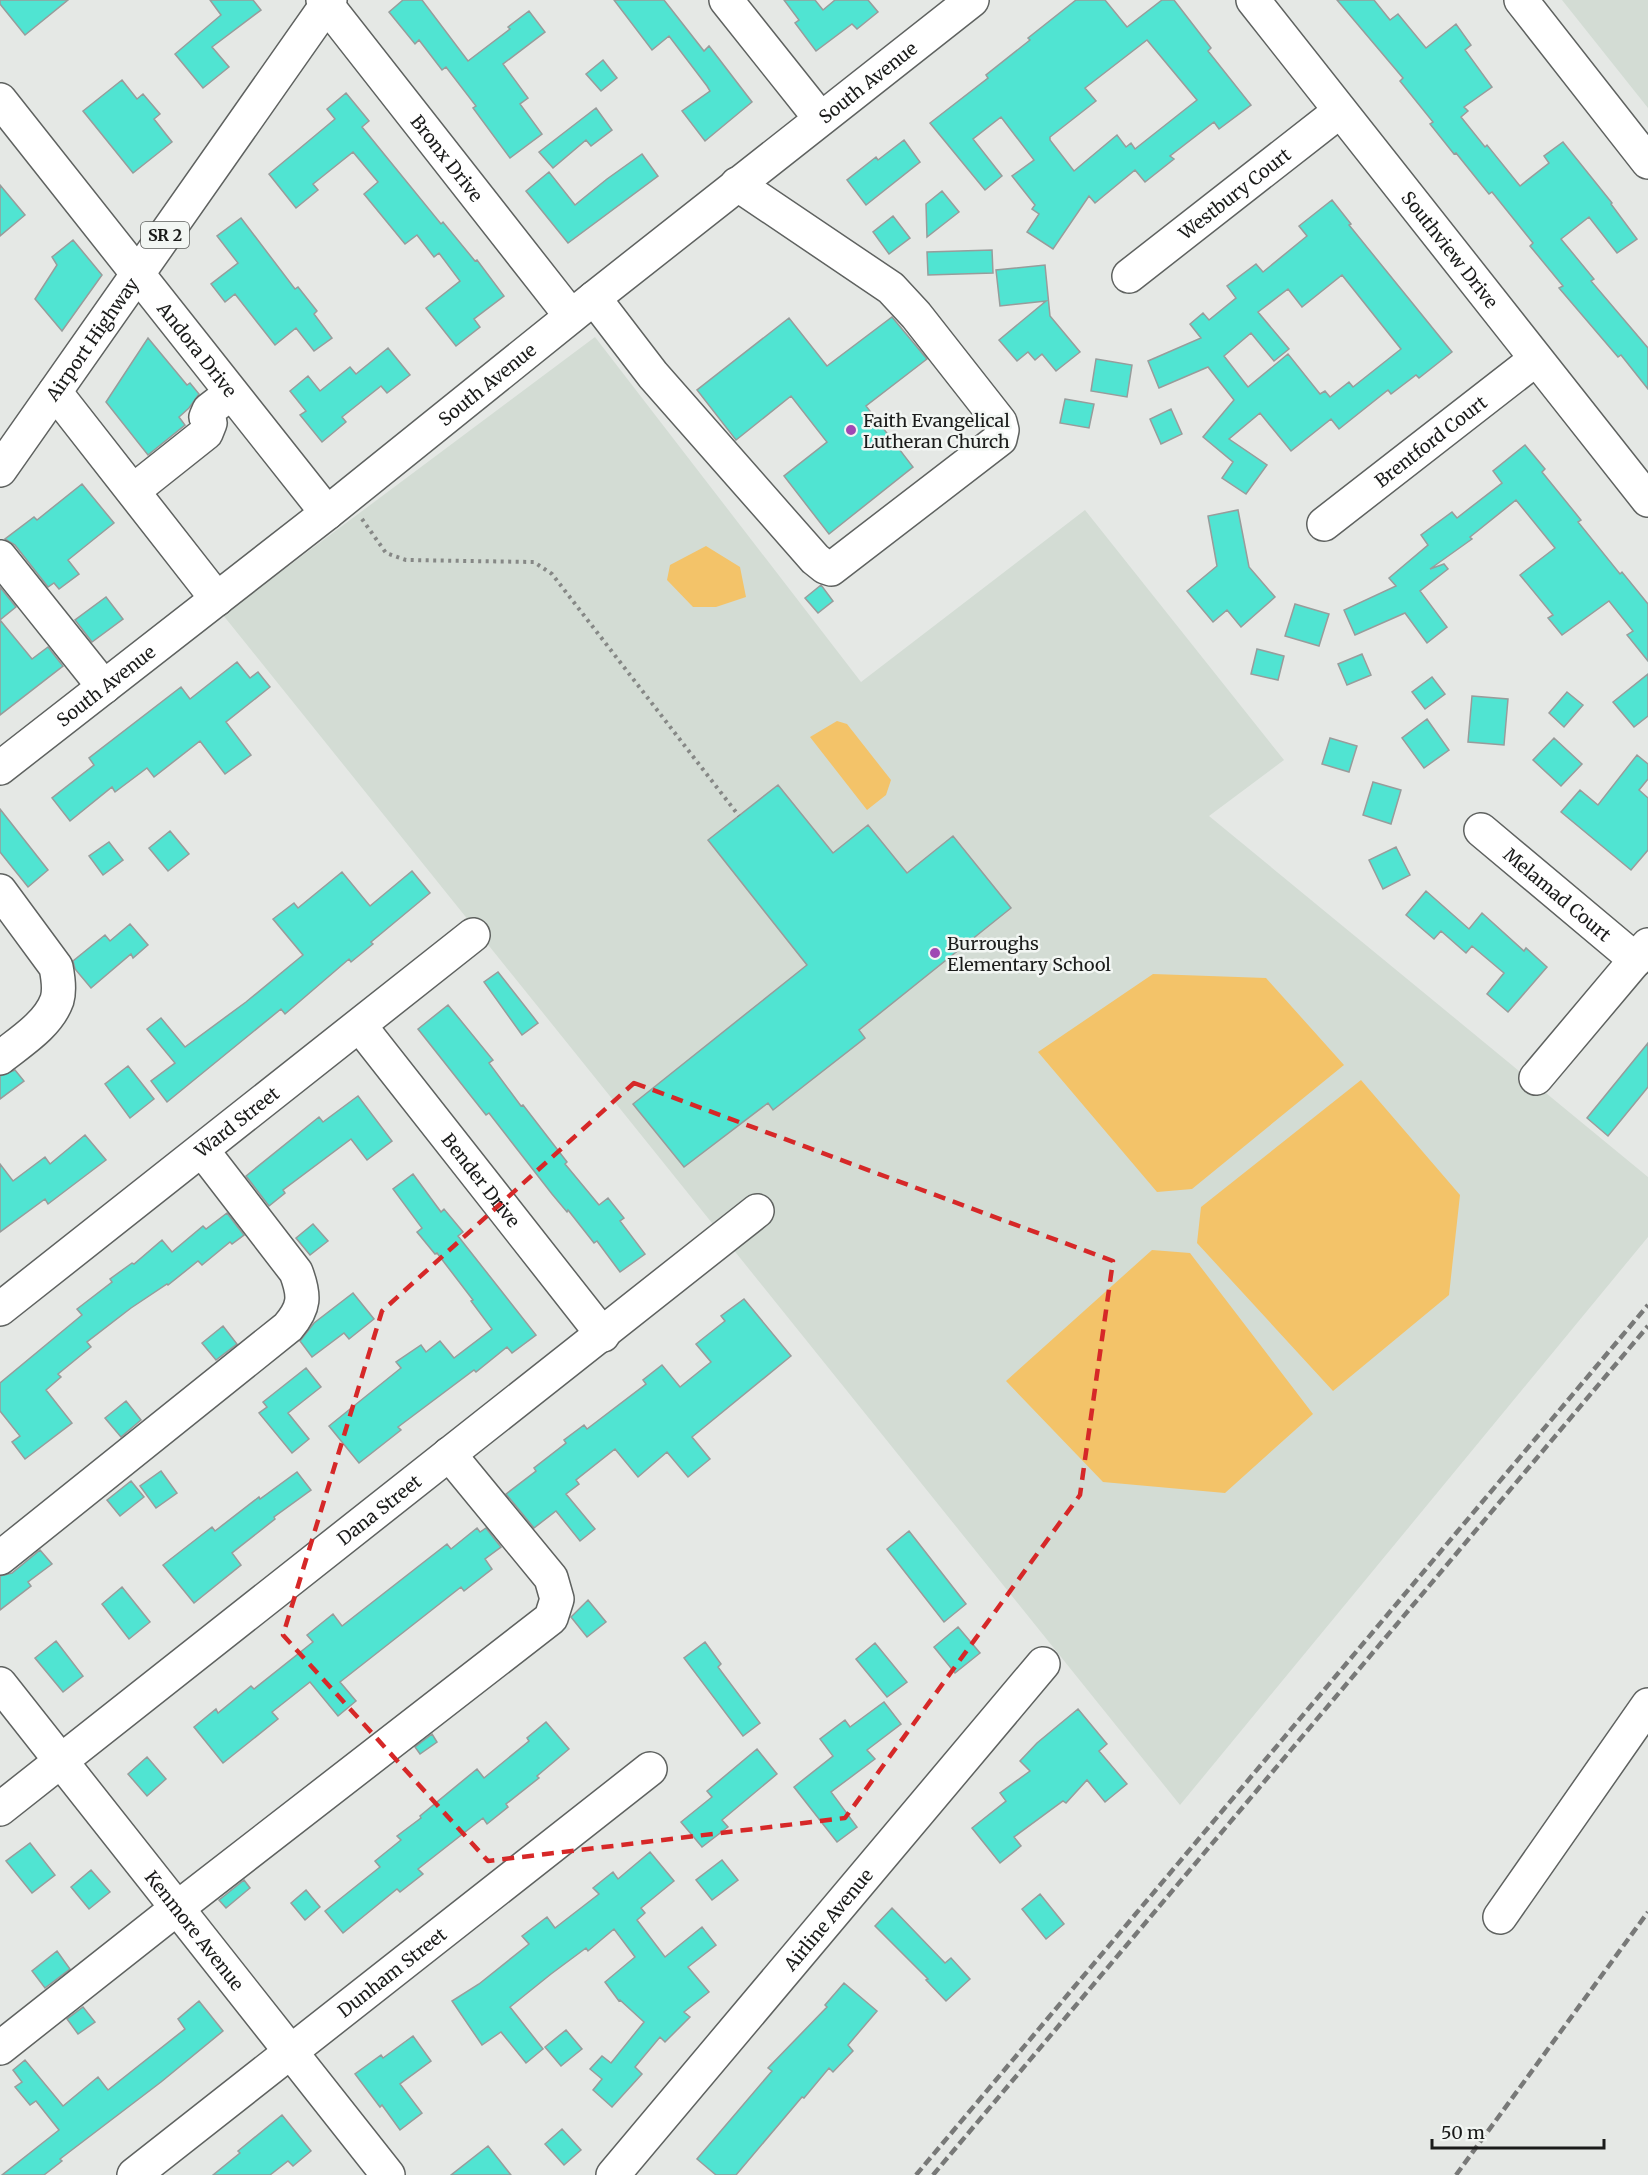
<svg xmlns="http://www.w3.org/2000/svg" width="1648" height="2175" viewBox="0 0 1648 2175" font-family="Merriweather,serif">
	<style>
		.built { fill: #d3dcd4 }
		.green { fill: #f3c369 }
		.building { fill: #50e4d2; stroke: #989c9b; stroke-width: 1.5; fill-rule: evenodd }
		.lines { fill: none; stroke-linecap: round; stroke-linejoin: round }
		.minor-casing { stroke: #5f6260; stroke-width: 36 }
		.major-casing { stroke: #5f6260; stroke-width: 36 }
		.path { stroke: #868886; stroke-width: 4; stroke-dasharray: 3 4.5; stroke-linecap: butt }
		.minor { stroke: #fff; stroke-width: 33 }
		.major { stroke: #fff; stroke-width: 33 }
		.rail { stroke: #787978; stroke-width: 4.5; stroke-dasharray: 9 4.5; stroke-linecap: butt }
		.marked { fill: none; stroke: #d62828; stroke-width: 4.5; stroke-dasharray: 12 8; stroke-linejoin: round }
		.poi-dot { fill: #9f48b4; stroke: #f2f6f3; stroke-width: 2 }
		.labels { text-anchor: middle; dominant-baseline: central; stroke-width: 5; stroke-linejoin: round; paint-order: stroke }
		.shield { fill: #f2f6f3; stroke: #5b5d5b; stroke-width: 1.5 }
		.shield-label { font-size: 16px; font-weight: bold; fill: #1a1b1a }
		.street-label { font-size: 18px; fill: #1a1b1a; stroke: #f2f6f3 }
		.poi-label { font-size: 18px; fill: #1a1b1a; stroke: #f2f6f3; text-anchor: start }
	</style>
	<rect width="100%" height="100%" fill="#e5e8e5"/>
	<path class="built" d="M1562,0h86v108z
		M595,337l266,345 224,-172 199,250 -75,56 439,361v60l-468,568 -957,-1190z"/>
	<path class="green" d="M706,546l34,21 6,30 -30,10h-23l-26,-27 3,-15z
		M837,721l10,3 44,56 -5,15 -19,15 -57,-73z
		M1153,974l113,4 78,87 -152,124 -35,3 -119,-140z
		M1361,1080l99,115 -11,100 -116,96 -136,-148 4,-36z
		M1152,1250l38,3 123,161 -88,79 -122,-11 -97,-101z"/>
	<path class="building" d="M0,0h68l-43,35 -25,-31z
		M210,0h43l8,10 -49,37 17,20 -26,21 -28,-34 46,-39z
		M403,0h19l46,61 42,-32 -2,-2 21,-16 16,21 -42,32 25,34 -8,6 22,30 -32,24 -37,-50 3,-2 -30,-39 -4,3 -23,-30 -4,4 -26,-32z
		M614,0h50l40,51 5,-5 43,56 -47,39 -23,-30 28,-20 -3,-5 -38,-50 -17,14z
		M784,0h31l8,10 12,-10h33l10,12 -21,17 -5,-5 -36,27 -21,-28 4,-3z
		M1076,0h29l22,27 35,-27h12l37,48 -3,3 43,54 -32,24 -5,-7 -44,34 4,3 -29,23 -10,-12 -40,33 -6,-7 -36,53 -26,-17 12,-18 -7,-5 3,-4 -23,-29 22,-16 -33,-43 -28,22 29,37 -17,14 -55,-67 58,-45 -2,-3 44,-35 -2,-2zM1147,40l50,60 -62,49 -4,-6 -5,4 -9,-12 -43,36 -24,-31v-3l46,-36 -11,-13z
		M1337,0h37l16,20 8,-6 28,34 30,-24 15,21 -6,5 27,37 -28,20 4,4 -7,6 24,30 2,-2 33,41 29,-23 -5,-7 19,-14 49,61 -1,1 26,35 -20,14 -28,-36 -28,22 33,40 -3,2 57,67v41l-27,-34 -3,2 -59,-69 4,-2 -33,-40 3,-3 -41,-51 -3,2 -33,-41 -2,1 -24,-30 3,-2 -33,-41 3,-3z
		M603,60l14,18 -16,13 -15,-17z
		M122,80l15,19 6,-5 17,20 -6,5 18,23 -39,31 -50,-62z
		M346,93l23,28 -7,6 79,97 2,-2 32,39 2,-1 27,36 -30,23 6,8 -24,19 -30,-38 34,-27 -21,-28 -5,4 -17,-22 -12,9 -41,-50 14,-12 -25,-30 -40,32 5,6 -22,18 -27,-34 66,-55 -8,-10z
		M596,108l16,22 -21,16 -5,-6 -33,28 -14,-16z
		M904,140l16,22 -54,43 -19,-25 29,-23 2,3z
		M642,154l16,22 -90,67 -42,-52 23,-19 26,33 32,-26z
		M0,185l25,30 -25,21z
		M942,191l17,21 -32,25 -1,-33z
		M1332,200l19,24 -2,1 103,127 -33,26 -3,-3 -25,19 -3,-4 -49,39 -8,-10 -40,32 -31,-38 -31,26 38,26 -21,29 -24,-16 11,-16 -30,-25 31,-37 -26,-33 -49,21 -11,-27 53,-23 -11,-14 13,-11 6,7 27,-22 -9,-12 29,-22 7,8 44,-36 -8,-10zM1342,275l59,74 -48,38 -4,-5 -19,15 -5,-6 -5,3 -32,-40 -40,33 -24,-31 27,-23 23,28 15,-12 -31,-37 30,-23 14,18z
		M893,216l17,22 -21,16 -16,-22z
		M241,218l54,71 3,-2 19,24 -3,3 18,24 -18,13 -18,-23 -21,17 -40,-51 -10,8 -14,-18 27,-21 -21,-27z
		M73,240l29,35 -40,56 -27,-32 22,-34 -5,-8z
		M992,250l1,23 -65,2 -1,-23z
		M1045,265l5,51 30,36 -24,19 -14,-17 -7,6 -7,-8 -11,9 -18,-21 47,-39 -46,5 -4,-36z
		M892,317l35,42 -61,47 47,61 -84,67 -45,-58 43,-34 -36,-46 -55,44 -39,-50 92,-72 38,48z
		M148,338l39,47 3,-2 9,11 -10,14 -10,9 6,8 -37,30 -42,-53z
		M388,348l22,27 -23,18 -6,-7 -39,31 4,5 -24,20 -22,-27 6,-4 -16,-20 18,-15 12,15 30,-24 6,7z
		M1096,359l36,6 -5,32 -36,-6z
		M1065,399l29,5 -5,24 -29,-5z
		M1171,409l11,25 -21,10 -11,-25z
		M1525,445l20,24 -3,3 39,48 -3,2 42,52 2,-2 26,32v57l-21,-26 6,-4 -24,-30 -47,34 -14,-17 5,-3 -33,-40 35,-27 -39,-48 -46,37 2,2 -42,30 14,-5 4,5 -28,22 27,36 -20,16 -22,-30 -50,22 -11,-25 52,-24 -7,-8 39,-33 -7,-10 31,-23 5,6 45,-35 -9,-12z
		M82,484l32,39 -46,37 11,14 -20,15 -5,-6 -6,4 -33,-42 -10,-6 29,-22 3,3z
		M1238,510l11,57 26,30 -34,30 -14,-17 -14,12 -26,-31 30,-25 -9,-50z
		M821,585l12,16 -15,12 -13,-15z
		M0,587l16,20 -16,13 32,39 16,-12 15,19 -63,49z
		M106,597l17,22 -31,23 -17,-22z
		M1295,604l34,10 -10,32 -34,-10z
		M1257,649l27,7 -6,24 -27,-6z
		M1362,654l9,21 -24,10 -9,-21z
		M237,662l13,16 8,-6 12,15 -44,35 25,33 -26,19 -25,-33 -46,36 -7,-9 -32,24 -3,-5 -42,34 -18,-23 42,-33 -5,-7 92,-71 9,12z
		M1648,674v42l-14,11 -21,-25z
		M1432,677l13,17 -20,15 -13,-17z
		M1567,692l16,13 -19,22 -15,-14z
		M1472,696l36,3 -4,46 -36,-3z
		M1427,719l22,31 -25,18 -22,-30z
		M1330,738l27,8 -8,26 -27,-8z
		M1554,738l28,26 -21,22 -28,-26z
		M1637,755l11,9v15l-9,11 9,8v52l-17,20 -70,-58 19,-22 18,15z
		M1373,782l28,8 -10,34 -28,-9z
		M778,785l55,68 35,-28 39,48 46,-37 58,72 -152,122 6,8 -92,72 -5,-7 -84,64 -51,-63 174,-139 -99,-125z
		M0,809l48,61 -20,17 -28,-35z
		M170,831l19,23 -21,17 -19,-23z
		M109,842l14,18 -20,15 -14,-19z
		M1396,847l14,28 -27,14 -14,-29z
		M412,871l18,22 -59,49 2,2 -22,18 -2,-3 -64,55 -4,-5 -114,93 -16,-21 24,-18 -28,-34 14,-11 24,29 61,-45 57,-47 -30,-36 21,-16 4,5 44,-36 28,34z
		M1426,891l43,38 13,-16 42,38 2,-3 21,19 -39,45 -21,-18 17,-21 -32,-27 -6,7 -25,-22 -7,8 -28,-24z
		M130,924l18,21 -15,13 -2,-4 -40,34 -16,-19 -2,-8 32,-26 5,6z
		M498,972l40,51 -16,12 -38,-53z
		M448,1005l45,55 -4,3 32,43 2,-1 44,57 -2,2 34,41 9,-7 16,20 -4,3 25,33 -25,18 -23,-31 -3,2 -26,-33 -1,2 -15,-18 -63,-81 -3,2 -68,-86z
		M1648,1043v44l-40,49 -21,-18z
		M128,1066l26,33 -24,19 -25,-34z
		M15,1070l9,11 -24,18v-23z
		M358,1096l34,45 -25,19 -16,-21 -68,51 2,3 -16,13 -23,-30 73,-59 4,5z
		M85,1135l21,25 -58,44 -3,-5 -45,33v-68l13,17 32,-24 5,7z
		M413,1174l28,38 3,-3 19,23 -5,4 78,99 -24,18 -5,-6 -31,25 -2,-2 -76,57 3,3 -42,33 -30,-37 72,-58 -5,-6 25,-17 5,7 14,-11 14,17 38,-29 -21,-28 2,-1 -36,-47 -2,1 -18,-22 5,-4 -29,-39z
		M227,1213l17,22 -12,9 -2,-2 -28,23 -4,-4 -30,24 -1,-1 -36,24 -44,34 4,5 -33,27 3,3 -15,13 26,33 -47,36 -13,-17 8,-6 -20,-25v-28l82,-68 -5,-6 35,-27 -2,-3 22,-16 2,1 28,-24 10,12 31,-26 3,3z
		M313,1224l15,17 -18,14 -14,-17z
		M353,1293l21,26 -25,20 -5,-6 -32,24 -12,-16 14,-18z
		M744,1299l47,57 -99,81 18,22 -22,18 -21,-25 -29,25 -23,-28 -39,31 3,4 -13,10 29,35 -15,12 -24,-30 -22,17 -28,-34 30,-23 -2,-3 32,-25 -2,-3 20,-15 3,4 59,-45 -3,-4 19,-15 18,22 31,-25 -15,-18 29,-23 -4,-5z
		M223,1326l14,18 -21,16 -14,-17z
		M306,1368l15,19 -33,26 21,26 -17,14 -33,-40 8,-6 -4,-5z
		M126,1401l15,19 -20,17 -16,-19z
		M161,1471l16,22 -21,15 -16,-22z
		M297,1472l14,18 -37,27 1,2 -43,34 9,12 -47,38 -31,-38 49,-38 3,4 44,-34 1,2z
		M131,1481l13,16 -24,19 -13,-16z
		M477,1528l3,4 6,-4 15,19 -16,12 7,10 -28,22 -3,-4 -121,95 16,19 -18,15 -28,-34 -38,30 6,7 -55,44 -29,-36 22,-18 2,4 33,-27 3,3 59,-47 -6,-7 26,-21 9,12 105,-82 4,5z
		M909,1531l57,73 -22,18 -57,-73z
		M40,1550l12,14 -24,18 3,4 -31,24v-34l12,-3z
		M122,1587l28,35 -21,17 -27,-35z
		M588,1600l18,22 -19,15 -16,-20z
		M958,1627l22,26 -25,20 -21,-26z
		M56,1641l27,35 -20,16 -28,-34z
		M705,1642l16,22 -3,3 42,56 -17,13 -59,-78z
		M875,1643l32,39 -20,15 -31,-38z
		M884,1702l17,22 -34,26 8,9 -44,33 26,35 -20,15 -43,-55 39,-31 -13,-17 25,-19 5,7z
		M1078,1709l29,35 -8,7 28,33 -22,18 -18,-22 -21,23 -3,-2 -49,36 7,9 -21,17 -28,-35 34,-27 -6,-8 30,-22 -10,-10 17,-18z
		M546,1722l23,27 -32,27 2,2 -33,26 2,3 -21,17 -4,-6 -65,51 5,5 -23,18 -3,-3 -54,44 -18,-22 55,-44 -5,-6 26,-21 -4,-4 24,-18 -1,-2 57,-47 7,9 45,-37 -2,-3z
		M432,1734l5,8 -17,12 -5,-7z
		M757,1749l20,25 -55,46 6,7 -26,20 -21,-25 31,-25 -5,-6z
		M147,1757l19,22 -19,17 -19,-22z
		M30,1843l25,32 -23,18 -26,-32z
		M650,1852l24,29 -33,27 4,5 -8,7 28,37 37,-30 14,18 -28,22 21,25 -25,20 6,5 -25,25 -5,-5 -25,30 7,7 -30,33 -19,-17 9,-11 -12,-10 12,-13 9,7 33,-41 -24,-22 -1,1 -14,-19 30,-25 -21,-28 -26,22 -2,-3 -35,26 -41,33 33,42 -17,14 -25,-31 -19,13 -30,-44 27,-17 50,-40 -7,-8 25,-19 8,11 44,-34 -6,-6 20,-16 5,7z
		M722,1860l16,20 -26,20 -16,-20z
		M91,1870l19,22 -21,17 -18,-22z
		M244,1880l6,8 -24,20 -7,-8z
		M306,1890l14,17 -15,13 -14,-17z
		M1040,1894l24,30 -18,15 -24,-30z
		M892,1908l53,55 6,-5 19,21 -24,22 -20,-21 2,-1 -53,-53z
		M57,1951l13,18 -25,19 -13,-17z
		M844,1983l33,28 -29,34 5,6 -20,21 -4,-4 -25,30 -2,-1 -66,78h-20l-19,-16 75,-88 -4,-3 59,-61 -2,-2z
		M199,2001l24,30 -62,51 -101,77 2,2 -18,14h-42l57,-45 -23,-29 -6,4 -15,-18 7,-5 -9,-12 12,-10 38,46 35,-29 10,13 77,-61 -7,-10z
		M83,2007l12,15 -17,12 -11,-15z
		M566,2030l16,19 -21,17 -16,-19z
		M413,2036l18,25 -31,23 22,29 -22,17 -18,-25 -2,2 -25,-33 26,-19 2,3z
		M282,2115l29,36 -18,15 -5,-5 -18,14h-57l27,-22 -2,-2z
		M562,2129l19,21 -17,15 -19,-21z
		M488,2146l23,29h-60z"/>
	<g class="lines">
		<defs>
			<g id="minor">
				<path id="s1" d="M323,0l248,316"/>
				<path d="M726,0l94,118"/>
				<path id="s2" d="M1253,0l395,500"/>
				<path d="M1521,0l127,162"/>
				<path id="s3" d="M0,100l327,413"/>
				<path id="s4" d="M1129,276l211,-165"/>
				<path d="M594,298l59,77 162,184 10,8 6,2 169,-130 2,-9 -2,-8 -84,-107 -25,-27 -154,-104"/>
				<path d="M55,392l162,207"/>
				<path d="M133,491l73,-58 4,-10 -4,-6 3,-7 22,-17"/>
				<path id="s5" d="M1324,524l212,-165"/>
				<path d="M0,557l104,130"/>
				<path id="s6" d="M0,768l327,-255 267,-215 378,-298"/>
				<path id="s7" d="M1481,830l155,130"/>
				<path d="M0,891l56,76c2,10 4,23 1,33 -9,25 -37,42 -57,58"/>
				<path id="s8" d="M360,1026l243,309"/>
				<path d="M1536,1078l112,-133"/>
				<path id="s9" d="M0,1309l473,-374"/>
				<path d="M0,1558l288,-231c17,-20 17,-31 8,-55l-94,-122"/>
				<path id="s10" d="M0,1684l388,491"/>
				<path id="s11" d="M0,1809l757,-598"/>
				<path d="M1500,1917l148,-212"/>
				<path d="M0,2048l176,-139 375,-291 6,-19 -6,-21 -102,-124"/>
				<path id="s12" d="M134,2175l516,-406"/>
				<path id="s13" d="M613,2175l430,-511"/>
			</g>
			<g id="major">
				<path id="s14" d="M0,470l330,-470"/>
			</g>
		</defs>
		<use href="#minor" class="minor-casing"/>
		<use href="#major" class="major-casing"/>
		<path class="path" d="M362,519l24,34 20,7 128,2 18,12 187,242"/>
		<use href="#minor" class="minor"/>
		<use href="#major" class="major"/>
		<path class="rail" d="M916,2175l732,-870
			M933,2175l715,-849
			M1456,2175l192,-263"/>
	</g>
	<path class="marked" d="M634,1083l479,178 -33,234 -235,323 -357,43 -205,-226 99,-324z"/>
	<g class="poi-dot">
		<circle cx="851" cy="430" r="6"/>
		<circle cx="935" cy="953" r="6"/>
	</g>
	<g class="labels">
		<rect class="shield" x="141" y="222" width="48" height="26" rx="4.5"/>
		<g class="shield-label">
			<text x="165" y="235">SR 2</text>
		</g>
		<g class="street-label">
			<text stroke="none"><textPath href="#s6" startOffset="1106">South Avenue</textPath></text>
			<text stroke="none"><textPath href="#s1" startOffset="201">Bronx Drive</textPath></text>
			<text stroke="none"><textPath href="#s4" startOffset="134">Westbury Court</textPath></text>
			<text stroke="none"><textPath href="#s2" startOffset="318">Southview Drive</textPath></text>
			<text stroke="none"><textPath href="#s14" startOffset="160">Airport Highway</textPath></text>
			<text stroke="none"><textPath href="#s3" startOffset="318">Andora Drive</textPath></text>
			<text stroke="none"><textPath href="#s6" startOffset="620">South Avenue</textPath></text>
			<text stroke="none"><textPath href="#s5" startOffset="135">Brentford Court</textPath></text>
			<text stroke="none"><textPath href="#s6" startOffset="134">South Avenue</textPath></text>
			<text stroke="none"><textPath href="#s7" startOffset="100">Melamad Court</textPath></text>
			<text stroke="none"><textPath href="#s9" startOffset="302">Ward Street</textPath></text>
			<text stroke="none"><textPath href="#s8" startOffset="196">Bender Drive</textPath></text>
			<text stroke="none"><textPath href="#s11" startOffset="483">Dana Street</textPath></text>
			<text stroke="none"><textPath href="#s13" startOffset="334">Airline Avenue</textPath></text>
			<text stroke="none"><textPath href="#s10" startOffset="314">Kenmore Avenue</textPath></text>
			<text stroke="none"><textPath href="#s12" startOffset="328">Dunham Street</textPath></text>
		</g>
		<g class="poi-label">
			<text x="863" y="420">Faith Evangelical<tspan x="863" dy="21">Lutheran Church</tspan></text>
			<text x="947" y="943">Burroughs<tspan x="947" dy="21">Elementary School</tspan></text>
		</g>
	</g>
	<path d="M1432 2139v9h172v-9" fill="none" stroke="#1a1b1a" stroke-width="3"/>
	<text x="1441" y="2139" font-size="18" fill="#1a1b1a" stroke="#f2f6f3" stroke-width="4.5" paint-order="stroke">50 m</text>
</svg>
